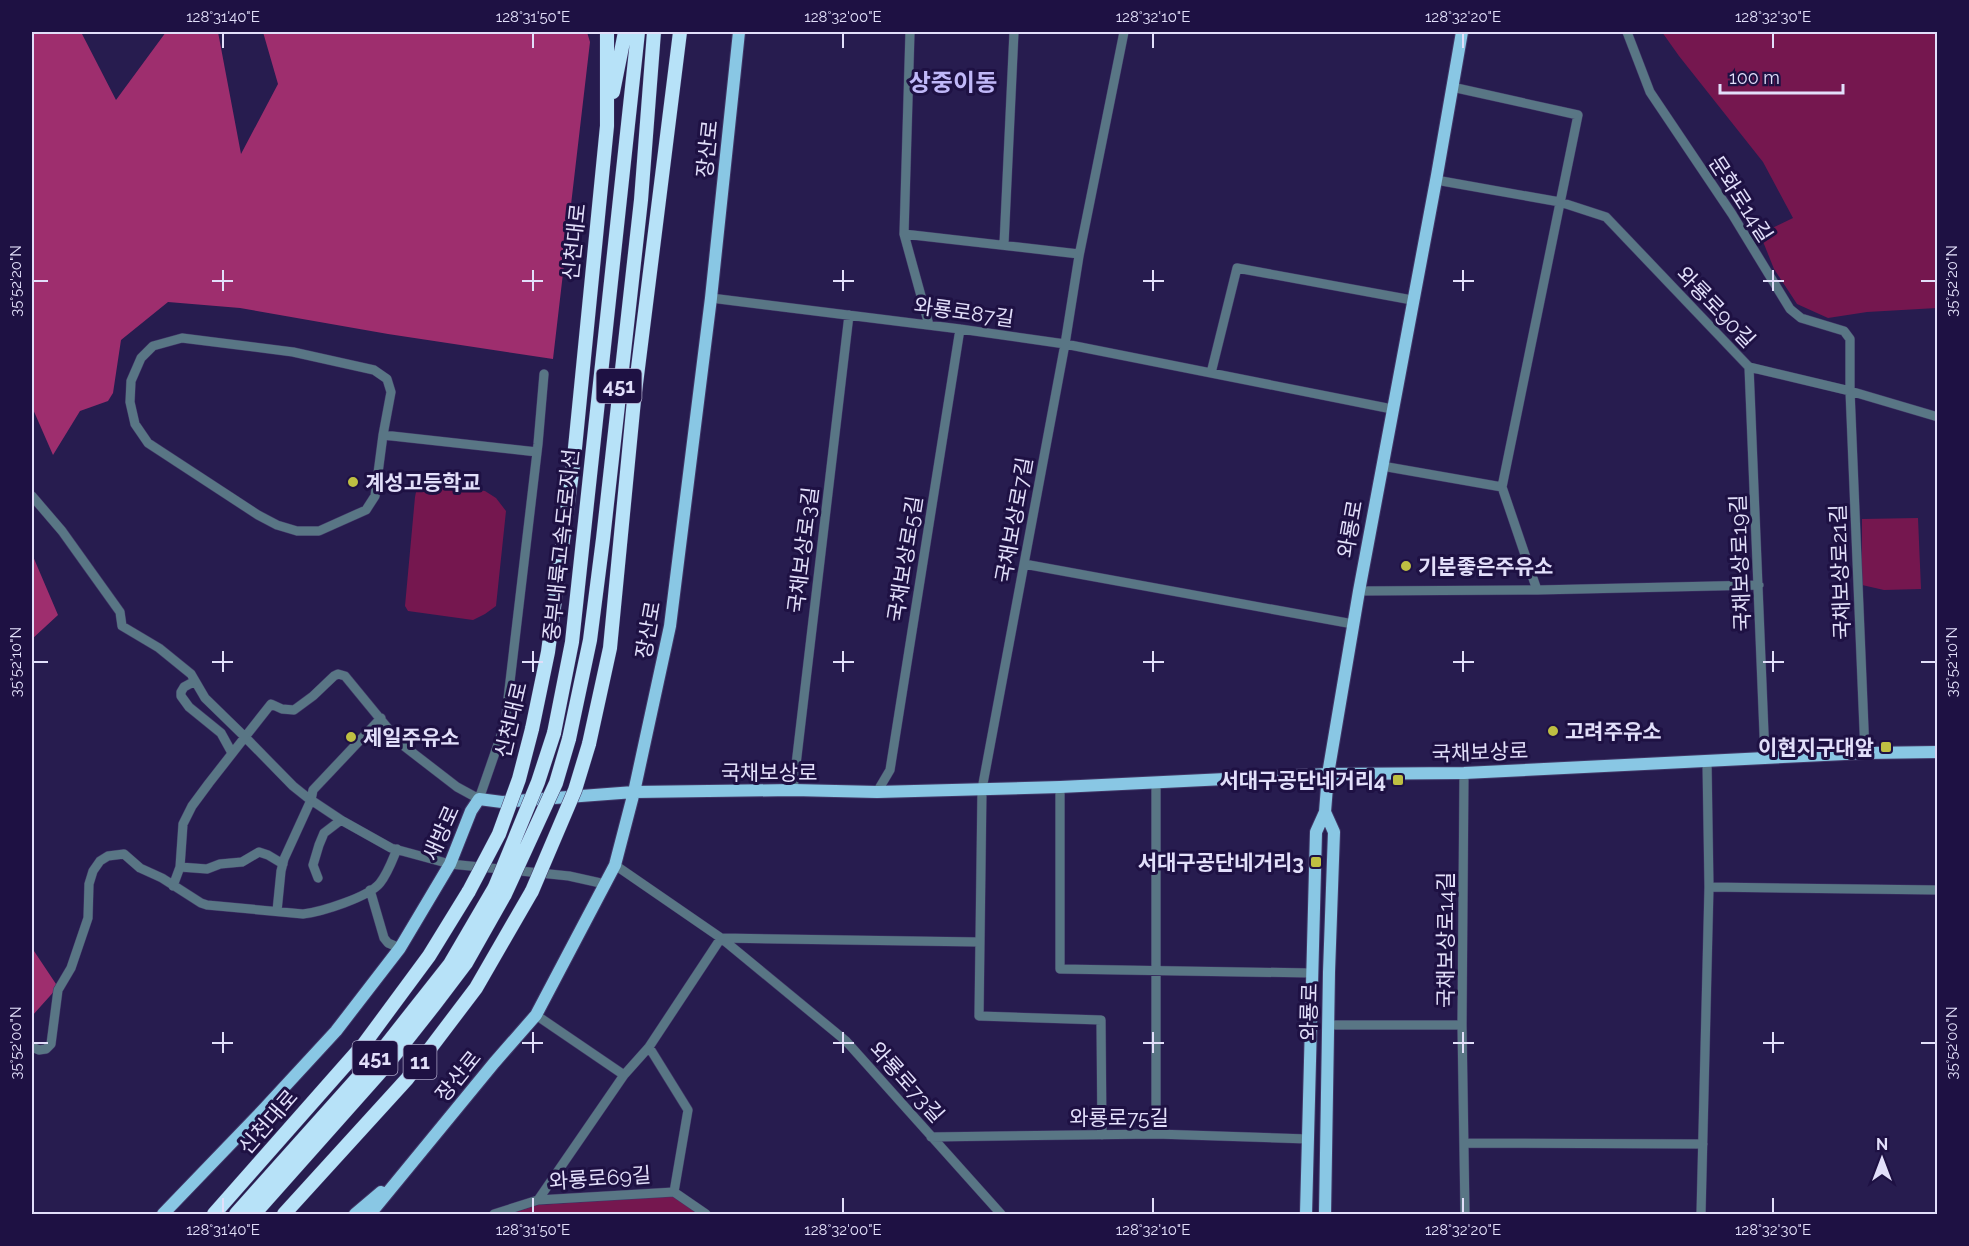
<svg xmlns="http://www.w3.org/2000/svg" width="1969" height="1246" viewBox="0 0 1969 1246" font-family="Raleway,'Noto Sans KR',sans-serif">
	<style>
		.green { fill: #75174f }
		.forest { fill: #9e2e6e }
		.lines { fill: none; stroke-linecap: round; stroke-linejoin: round }
		.minor-casing { stroke: #413767; stroke-width: 10 }
		.major-casing { stroke: #413767; stroke-width: 14 }
		.highway-casing { stroke: #413767; stroke-width: 15 }
		.minor { stroke: #597685; stroke-width: 9 }
		.major { stroke: #89c7e4; stroke-width: 12 }
		.highway { stroke: #b7e2f8; stroke-width: 14 }
		.highway-bridge-casing { stroke: #413767; stroke-width: 15; stroke-linecap: butt }
		.highway-bridge { stroke: #b7e2f8; stroke-width: 14 }
		.ticks { fill: none; stroke: #e2dffa; stroke-width: 2 }
		.poi-dot { fill: #bebf42; stroke: #1e1143; stroke-width: 2 }
		.labels { text-anchor: middle; dominant-baseline: central; stroke-width: 6; stroke-linejoin: round; paint-order: stroke }
		.shield { fill: #1e1143; stroke: #a7a1c3; stroke-width: 1.5 }
		.shield-label { font-size: 20px; font-weight: bold; fill: #e2dffa }
		.street-label { font-size: 21px; fill: #e2dffa; stroke: #1e1143 }
		.poi-label { font-size: 21px; font-weight: bold; fill: #e2dffa; stroke: #1e1143; text-anchor: start }
		.quarter-label { font-size: 24px; font-weight: bold; fill: #c0b8f8; stroke: #1e1143 }
		.neatline { fill: none; stroke: #e2dffa; stroke-width: 2 }
		.ticks-label { font-size: 15px; text-anchor: middle; fill: #e2dffa }
	</style>
	<rect width="100%" height="100%" fill="#271c4f"/>
	<path class="green" d="M1662,32h275v276l-70,4 -39,6 -31,-14 -23,-35 -14,-35 33,-16 -30,-56 -84,-106z
		M418,482l67,9 11,7 10,13 -10,95 -11,8 -12,6 -65,-9 -3,-5 10,-109z
		M1918,518l3,71 -37,1 -22,-5v-66z
		M675,1196l25,18h-191l29,-9z"/>
	<path class="forest" d="M32,32h49l35,68 50,-68h52l23,122 37,-70 -15,-52h324l3,10 -37,317 -165,-25 -148,-26 -72,-6 -47,38 -8,53 -5,8 -28,10 -27,44 -21,-48z
		M32,554l26,61 -26,24z
		M32,948l26,39 -26,29z"/>
	<g class="lines">
		<defs>
			<path id="minor" d="M910,32l-6,202 25,91
				M1627,32l23,60 82,122 58,95 11,9 43,13 6,8v52l15,362
				M1452,87l126,28 -76,372 35,103
				M1436,180l124,22 46,15 143,150 101,24 88,26
				M904,234l175,20v2
				M1004,244l10,-212
				M711,298l249,31 105,15 327,65
				M1749,367l16,391
				M1211,373l26,-105 175,32
				M383,435l8,-43 -4,-13 -13,-9 -81,-18 -111,-14 -29,8 -12,12 -10,23 -1,21 5,22 13,19 110,72 19,10 20,6h22l47,-21 9,-14 8,-61 154,17
				M1382,466l120,21
				M32,496l30,35 58,81 2,14 37,22 32,26 14,24 40,39 26,-33 11,5 12,1 19,-14 21,-20 4,-2 7,2 55,67 57,44 22,12 26,-75 33,-280 6,-70
				M1024,564l329,60
				M1359,591l178,-1 222,-5
				M195,681l-11,6 -3,5v4l8,11 32,26 11,20
				M1464,773l-2,252 3,189
				M1060,787v182l251,4
				M793,790l56,-475
				M877,792l13,-22 70,-441
				M615,865l106,73 125,103 155,173
				M180,867l27,2 13,-5 22,-2 17,-10 9,3 15,9
				M318,878l-5,-13 6,-20 5,-12 17,-13
				M173,886l7,-19 3,-43 9,-18 17,-23 36,-46 48,49 15,12 33,22 50,28 59,16 119,12 36,8
				M1709,887l229,3
				M370,890l14,48 4,5 12,5
				M277,911l4,-40 3,-12 27,-59 2,-10 68,-72
				M536,1015l88,60
				M1328,1025h134
				M32,1047l7,3 7,-1 5,-5 7,-54 13,-22 17,-50 1,-34 4,-13 7,-10 8,-5 16,-2 16,14 22,10 39,25 6,2 96,9c18,-2 66,-17 77,-31 8,-10 12,-22 17,-34
				M649,1047l39,63 -14,82
				M1156,1134v-352
				M1102,1135l-1,-115 -122,-4 3,-227 83,-445 14,-88 45,-224
				M931,1137l225,-3 152,5
				M1464,1143l239,1
				M538,1200l86,-125 25,-28 72,-109 258,4
				M494,1214l44,-14 136,-8 32,22
				M1701,1214l8,-327 -2,-125"/>
			<path id="major" d="M163,1214l101,-105 72,-78 64,-83 50,-84 21,-53 8,-12 23,3 132,-10 159,-2 84,2 183,-5 268,-13 136,-1 401,-20 73,-1
				M355,1214l26,-22
				M370,1214l124,-151 42,-48 79,-150 19,-73 36,-166 41,-328 28,-266
				M1306,1214l10,-382 9,-20 3,-38 31,-183 78,-416 25,-143
				M1325,1214l4,-242 5,-140 -9,-20"/>
			<path id="highway" d="M613,92l12,-60
				M532,729l16,-77 26,-194 33,-332v-94
				M554,733l18,-91 66,-610
				M569,739l21,-99 13,-101 38,-339 13,-168
				M589,744l21,-96 24,-248 46,-368
				M214,1214l150,-170 65,-88 40,-65
				M236,1214l143,-160 71,-90 45,-77
				M254,1214l136,-153 45,-57 31,-41 39,-69
				M284,1214l123,-135 69,-91 56,-97"/>
		</defs>
		<use href="#minor" class="minor-casing"/>
		<use href="#major" class="major-casing"/>
		<use href="#highway" class="highway-casing"/>
		<use href="#minor" class="minor"/>
		<use href="#major" class="major"/>
		<use href="#highway" class="highway"/>
		<defs>
			<path id="highway-bridge" d="M495,887l43,-105 16,-49
				M469,891l30,-57 20,-55 13,-50
				M532,891l43,-101 14,-46
				M505,894l51,-111 13,-44"/>
		</defs>
		<use href="#highway-bridge" class="highway-bridge-casing"/>
		<use href="#highway-bridge" class="highway-bridge"/>
	</g>
	<path class="ticks" d="M223,33v15M533,33v15M843,33v15M1153,33v15M1463,33v15M1773,33v15M223,270v21M533,270v21M843,270v21M1153,270v21M1463,270v21M1773,270v21M33,281h15M212,281h21M522,281h21M833,281h21M1143,281h21M1453,281h21M1763,281h21M1921,281h15M223,651v21M533,651v21M843,651v21M1153,651v21M1463,651v21M1773,651v21M33,662h15M212,662h21M522,662h21M833,662h21M1143,662h21M1453,662h21M1763,662h21M1921,662h15M223,1032v21M533,1032v21M843,1032v21M1153,1032v21M1463,1032v21M1773,1032v21M33,1043h15M212,1043h21M522,1043h21M833,1043h21M1143,1043h21M1453,1043h21M1763,1043h21M1921,1043h15M223,1198v15M533,1198v15M843,1198v15M1153,1198v15M1463,1198v15M1773,1198v15"/>
	<g class="poi-dot">
		<circle cx="353" cy="482" r="6"/>
		<circle cx="1406" cy="566" r="6"/>
		<circle cx="1553" cy="731" r="6"/>
		<circle cx="351" cy="737" r="6"/>
		<rect x="1880" y="741" width="12" height="12" rx="3"/>
		<rect x="1392" y="774" width="12" height="12" rx="3"/>
		<rect x="1310" y="856" width="12" height="12" rx="3"/>
	</g>
	<g class="labels">
		<g class="shield">
			<rect x="596.5" y="369" width="45" height="34" rx="4.5"/>
			<rect x="352.5" y="1041" width="45" height="34" rx="4.5"/>
			<rect x="403.5" y="1045" width="33" height="34" rx="4.5"/>
		</g>
		<g class="shield-label">
			<text x="619" y="386">451</text>
			<text x="375" y="1058">451</text>
			<text x="420" y="1062">11</text>
		</g>
		<g class="street-label">
			<text transform="translate(707 149) rotate(-84)">장산로</text>
			<text transform="translate(1741 199) rotate(57)">문화로14길</text>
			<text transform="translate(574 242) rotate(-84)">신천대로</text>
			<text transform="translate(1716 307) rotate(46)">와룡로90길</text>
			<text transform="translate(964 312) rotate(8)">와룡로87길</text>
			<text transform="translate(1014 520) rotate(-80)">국채보상로7길</text>
			<text transform="translate(1350 529) rotate(-80)">와룡로</text>
			<text transform="translate(561 545) rotate(-84)">중부내륙고속도로지선</text>
			<text transform="translate(803 550) rotate(-83)">국채보상로3길</text>
			<text transform="translate(905 559) rotate(-81)">국채보상로5길</text>
			<text transform="translate(1740 563) rotate(-92)">국채보상로19길</text>
			<text transform="translate(1840 572) rotate(-92)">국채보상로21길</text>
			<text transform="translate(648 630) rotate(-80)">장산로</text>
			<text transform="translate(511 720) rotate(-77)">신천대로</text>
			<text transform="translate(1480 752) rotate(-2)">국채보상로</text>
			<text x="769" y="772">국채보상로</text>
			<text transform="translate(441 833) rotate(-66)">새방로</text>
			<text transform="translate(1445 940) rotate(-90)">국채보상로14길</text>
			<text transform="translate(1309 1012) rotate(-89)">와룡로</text>
			<text transform="translate(458 1076) rotate(-51)">장산로</text>
			<text transform="translate(907 1082) rotate(48)">와룡로73길</text>
			<text x="1119" y="1117">와룡로75길</text>
			<text transform="translate(268 1122) rotate(-49)">신천대로</text>
			<text transform="translate(600 1178) rotate(-4)">와룡로69길</text>
		</g>
		<g class="poi-label">
			<text x="365" y="482">계성고등학교</text>
			<text x="1418" y="566">기분좋은주유소</text>
			<text x="1565" y="731">고려주유소</text>
			<text x="363" y="737">제일주유소</text>
			<text x="1874" y="747" text-anchor="end">이현지구대앞</text>
			<text x="1386" y="780" text-anchor="end">서대구공단네거리4</text>
			<text x="1304" y="862" text-anchor="end">서대구공단네거리3</text>
		</g>
		<g class="quarter-label">
			<text x="953" y="82">상중이동</text>
		</g>
	</g>
	<rect width="1969" height="1246" fill="none" stroke="#1e1143" stroke-width="66"/>
	<g transform="translate(1882 1159)" stroke="#1e1143" stroke-width="4.5" paint-order="stroke">
	<path d="M0-4.5L10 22L0 15L-10 22Z" fill="#e2dffa"/>
	<text y="-9" font-size="16" font-weight="bold" text-anchor="middle" fill="#e2dffa">N</text>
	</g>
	<path d="M1720 84v9h123v-9" fill="none" stroke="#e2dffa" stroke-width="3"/>
	<text x="1729" y="84" font-size="18" fill="#e2dffa" stroke="#1e1143" stroke-width="4.5" paint-order="stroke">100 m</text>
	<rect x="33" y="33" width="1903" height="1180" class="neatline"/>
	<g class="ticks-label">
		<text x="223" y="22">128°31'40"E</text>
		<text x="533" y="22">128°31'50"E</text>
		<text x="843" y="22">128°32'00"E</text>
		<text x="1153" y="22">128°32'10"E</text>
		<text x="1463" y="22">128°32'20"E</text>
		<text x="1773" y="22">128°32'30"E</text>
		<text transform="translate(16 281) rotate(-90)" y="5">35°52'20"N</text>
		<text transform="translate(1952 281) rotate(-90)" y="5">35°52'20"N</text>
		<text transform="translate(16 662) rotate(-90)" y="5">35°52'10"N</text>
		<text transform="translate(1952 662) rotate(-90)" y="5">35°52'10"N</text>
		<text transform="translate(16 1043) rotate(-90)" y="5">35°52'00"N</text>
		<text transform="translate(1952 1043) rotate(-90)" y="5">35°52'00"N</text>
		<text x="223" y="1235">128°31'40"E</text>
		<text x="533" y="1235">128°31'50"E</text>
		<text x="843" y="1235">128°32'00"E</text>
		<text x="1153" y="1235">128°32'10"E</text>
		<text x="1463" y="1235">128°32'20"E</text>
		<text x="1773" y="1235">128°32'30"E</text>
	</g>
</svg>
